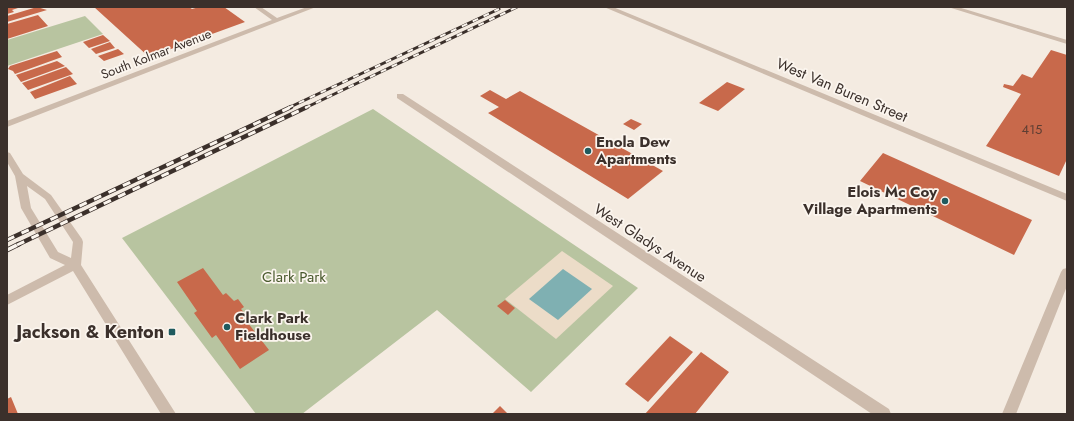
<svg xmlns="http://www.w3.org/2000/svg" width="1074" height="421" viewBox="0 0 1074 421" font-family="Jost,sans-serif">
	<style>
		.green { fill: #b8c4a0 }
		.plaza { fill: #ecdcc8 }
		.water { fill: #7fb0b2 }
		.building { fill: #c8694b }
		.lines { fill: none; stroke-linecap: round; stroke-linejoin: round }
		.minor { fill: #cdbbac; fill-rule: evenodd }
		.rail-far2-casing { stroke: #3b302b; stroke-width: 3 }
		.rail-far1-casing { stroke: #3b302b; stroke-width: 4.5 }
		.rail-casing { stroke: #3b302b; stroke-width: 5 }
		.rail-far2 { stroke: #fbf5ee; stroke-width: 2; stroke-dasharray: 6; stroke-linecap: butt }
		.rail-far1 { stroke: #fbf5ee; stroke-width: 3; stroke-dasharray: 8; stroke-linecap: butt }
		.rail { stroke: #fbf5ee; stroke-width: 3.5; stroke-dasharray: 11; stroke-linecap: butt }
		.poi-dot { fill: #1f5a5e; stroke: #fbf5ee; stroke-width: 1.5 }
		.labels { text-anchor: middle; dominant-baseline: central; stroke-width: 3.5; stroke-linejoin: round; paint-order: stroke }
		.far-street-label { font-size: 13px; fill: #3b302b; stroke: #fbf5ee }
		.number-label { font-size: 13px; fill: #5e3e33 }
		.street-label { font-size: 15px; fill: #3b302b; stroke: #fbf5ee }
		.poi-label { font-size: 15px; font-weight: bold; fill: #3b302b; stroke: #fbf5ee; text-anchor: start }
		.park-label { font-size: 15px; fill: #4a5a2e; stroke: #fbf5ee }
		.near-poi-label { font-size: 18px; font-weight: bold; fill: #3b302b; stroke: #fbf5ee; text-anchor: end }
	</style>
	<rect width="100%" height="100%" fill="#f4ebe1"/>
	<path class="green" d="M85,16l18,18 -96,32v-26z
		M373,109l265,179 -107,104 -94,-82 -135,104h-46l-134,-176z"/>
	<path class="plaza" d="M562,251l51,35 -57,53 -51,-40z"/>
	<path class="water" d="M563,269l29,20 -34,31 -29,-21z"/>
	<path class="building" d="M7,7h10l1,1 -6,2 2,2 -7,2z
		M37,7l10,3 -40,12v-6z
		M94,7h95l3,2 7,-2h25l21,15 -96,35z
		M38,15l10,11 -41,13v-15z
		M103,35l7,6 -21,7 -6,-6z
		M110,42l5,6 -19,6 -5,-5z
		M118,49l6,5 -20,7 -6,-5z
		M1051,50l16,5v104l-8,17 -73,-30 35,-52 -18,-7 1,-3 9,2 9,-12 10,4z
		M57,51l5,6 -47,17 -2,-3 -5,-2 2,-3z
		M57,61l8,5 -44,16 -5,-7z
		M66,67l7,7 -45,16 -6,-7z
		M70,76l7,8 -42,15 -5,-7z
		M727,82l18,7 -27,22 -19,-8z
		M490,90l16,9 14,-8 143,80 -35,28 -140,-86 11,-6 -19,-11z
		M631,119l11,5 -8,6 -11,-6z
		M883,153l149,67 -18,35 -154,-74z
		M203,268l20,27 3,-2 8,8 4,-2 6,8 -3,2 6,7 -3,2 25,32 -29,19 -24,-34 -4,3 -18,-25 3,-2 -20,-29z
		M505,300l10,8 -7,7 -11,-9z
		M670,336l23,16 -45,50 -23,-18z
		M701,352l28,20 -34,42h-50z
		M11,397l7,17h-11v-15z
		M500,406l8,8h-16z"/>
	<g class="lines">
		<path class="minor" d="M254,7h7l16,11 30,-11h9l-309,120v-6l265,-101z
			M604,7h9l454,187v7z
			M948,7h10l109,33v4z
			M397,94h6l486,315 2,5h-19l-475,-316z
			M7,152l3,1 13,21 28,21 31,44 1,3 -2,23 95,149h-15l-88,-143 -66,34v-10l58,-30 -15,-7 -29,-50 -6,-32 -8,-14zM27,186l18,13 28,43 -2,16 -13,-6 -27,-44z
			M1067,268v18l-51,128h-14l59,-142 2,-3z"/>
		<defs>
			<path id="rail-far2" d="M288,108l211,-99
				M305,108l212,-101"/>
			<path id="rail-far1" d="M7,240l284,-133
				M17,245l290,-138"/>
			<path id="rail" d="M7,250l12,-6"/>
		</defs>
		<use href="#rail-far2" class="rail-far2-casing"/>
		<use href="#rail-far1" class="rail-far1-casing"/>
		<use href="#rail" class="rail-casing"/>
		<use href="#rail-far2" class="rail-far2"/>
		<use href="#rail-far1" class="rail-far1"/>
		<use href="#rail" class="rail"/>
	</g>
	<g class="poi-dot">
		<circle cx="588" cy="151" r="4"/>
		<circle cx="945" cy="201" r="4"/>
		<circle cx="227" cy="327" r="4"/>
		<rect x="168" y="328" width="8" height="8" rx="2"/>
	</g>
	<g class="labels">
		<g class="far-street-label">
			<text transform="translate(156 54) rotate(-21)">South Kolmar Avenue</text>
		</g>
		<g class="number-label">
			<text x="1032" y="129">415</text>
		</g>
		<g class="street-label">
			<text transform="translate(842 90) rotate(23)">West Van Buren Street</text>
			<text transform="translate(650 243) rotate(33)">West Gladys Avenue</text>
		</g>
		<g class="poi-label">
			<text x="596" y="142">Enola Dew<tspan x="596" dy="17">Apartments</tspan></text>
			<text x="937" y="192" text-anchor="end">Elois Mc Coy<tspan x="937" dy="17">Village Apartments</tspan></text>
			<text x="235" y="318">Clark Park<tspan x="235" dy="17">Fieldhouse</tspan></text>
		</g>
		<g class="park-label">
			<text x="294" y="277">Clark Park</text>
		</g>
		<g class="near-poi-label">
			<text x="164" y="332">Jackson &amp; Kenton</text>
		</g>
	</g>
	<rect width="1074" height="421" fill="none" stroke="#3b302b" stroke-width="16"/>
</svg>
